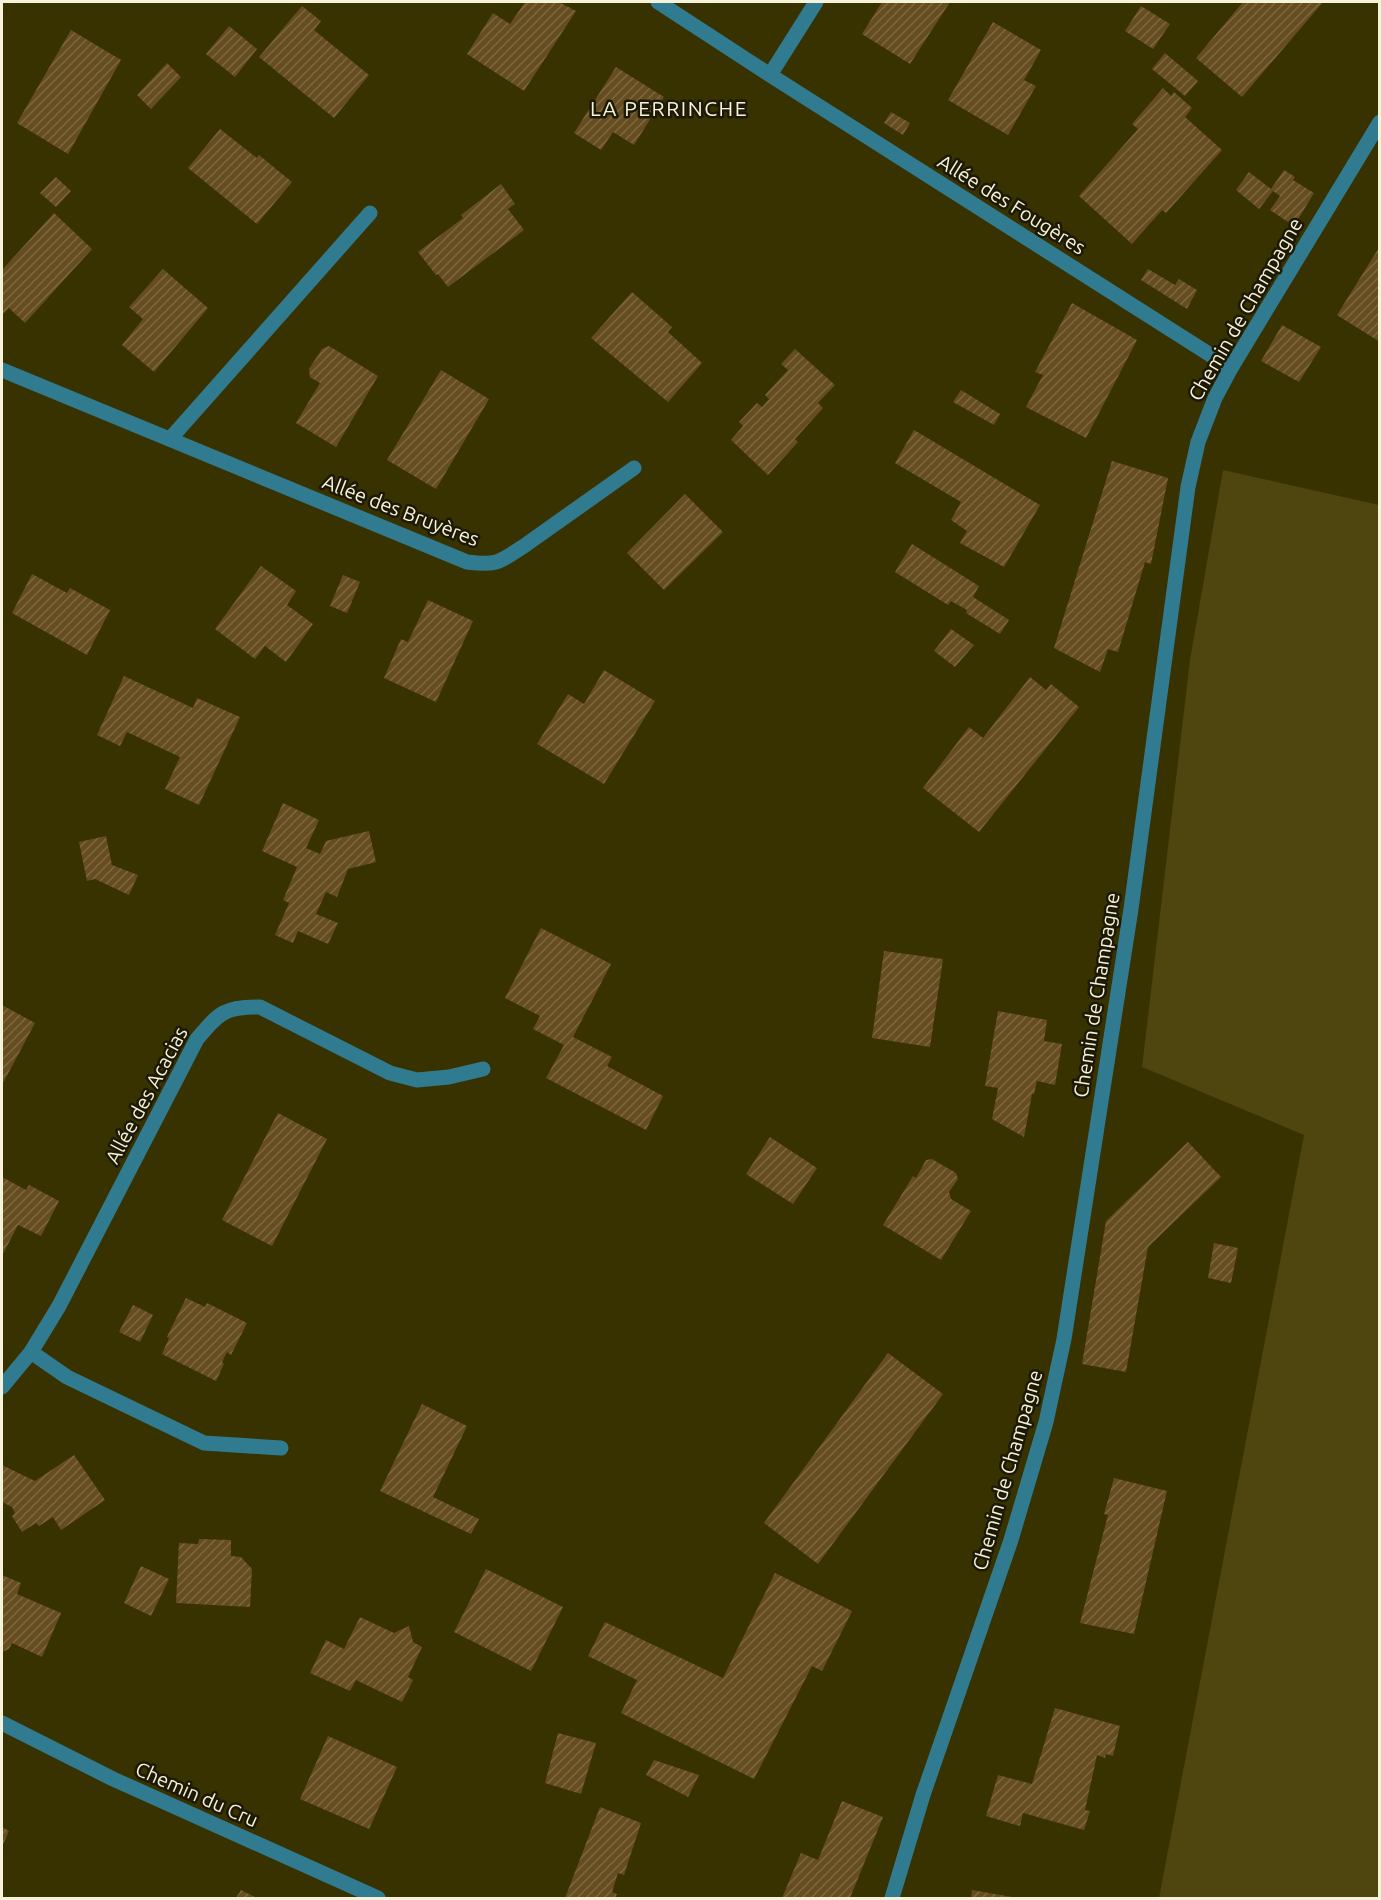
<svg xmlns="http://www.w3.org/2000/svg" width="1381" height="1900" viewBox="0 0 1381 1900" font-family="Ubuntu,sans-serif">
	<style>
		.grass { fill: #4e460e }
		.building { fill: url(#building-hatch) }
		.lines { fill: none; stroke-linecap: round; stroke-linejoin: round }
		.minor { stroke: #317b90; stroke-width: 15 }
		.labels { text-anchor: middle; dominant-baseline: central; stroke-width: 5; stroke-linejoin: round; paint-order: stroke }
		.street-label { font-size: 20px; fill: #f7f3da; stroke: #1c1906 }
		.neighbourhood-label { font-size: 21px; letter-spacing: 1.5px; fill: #f7f3da; stroke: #1c1906 }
	</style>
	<defs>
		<pattern id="building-hatch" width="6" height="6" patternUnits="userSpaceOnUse" patternTransform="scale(1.5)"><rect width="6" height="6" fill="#664d20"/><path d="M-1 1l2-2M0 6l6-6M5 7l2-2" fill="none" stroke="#7d6740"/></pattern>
	</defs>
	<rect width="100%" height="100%" fill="#383100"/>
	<path class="grass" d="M1223,470l156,35v1393h-220l145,-763 -162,-68 48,-407z"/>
	<path class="building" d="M525,2h34l17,9 -52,80 -57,-37 26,-41 17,11z
		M882,2h68l-40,62 -48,-30z
		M1243,2h80l-81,95 -46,-39z
		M302,6l19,15 -7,9 55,45 -35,43 -75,-61z
		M1141,6l29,18 -17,25 -28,-18z
		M993,22l48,28 -17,30 12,6 -28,49 -60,-35z
		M229,26l28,23 -22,28 -29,-23z
		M71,30l50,30 -53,94 -51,-31z
		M1165,53l33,28 -13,15 -33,-27z
		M167,63l14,14 -30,32 -14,-14z
		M616,67l48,30 -30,48 -21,-13 -12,18 -27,-17z
		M1163,88l8,8 3,-4 18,16 -7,9 37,33 -56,63 -4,-3 -30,34 -53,-48 59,-67 -6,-5z
		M891,112l19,11 -7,12 -19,-12z
		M220,129l37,29 2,-3 33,27 -35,42 -69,-56z
		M1284,170l11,7 -2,3 21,13 -20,33 -24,-16 10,-14 -7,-5 -14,18 -23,-19 13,-18 22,17z
		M56,177l15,14 -15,16 -16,-14z
		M501,184l14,20 -7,5 16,21 -76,57 -10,-13 -2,1 -18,-23 45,-34 -2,-3z
		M54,213l38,36 -67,74 -16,-15 -7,7v-45z
		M1380,246v96l-43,-27z
		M163,269l45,39 -54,64 -32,-27 21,-26 -14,-12z
		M1148,269l27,16 4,-6 18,11 -10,19 -46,-29z
		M632,292l40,35 -4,5 34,31 -34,39 -77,-64z
		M1072,303l65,37 -51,98 -60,-31 17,-32 -8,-3z
		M1282,325l39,22 -22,35 -38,-21z
		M329,346l49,30 -42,71 -40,-24 24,-40 -10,-6 -1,-8 13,-20z
		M795,349l40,36 -17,18 5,5 -28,31 3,3 -30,33 -37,-35 12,-14 -4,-4 18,-19 5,4 7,-8 -4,-4 23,-25 -7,-6z
		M441,370l48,29 -53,90 -49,-29z
		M961,390l39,24 -6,11 -41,-23z
		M914,430l126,75 -36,62 -44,-24 7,-12 -16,-11 10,-18 -66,-39z
		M1112,461l56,17 -17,86 -6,-2 -27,90 -10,-3 -8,23 -46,-24z
		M685,494l38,38 -59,58 -37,-37z
		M912,544l67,42 -6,11 36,23 -9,14 -34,-21 1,-3 -16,-9 -3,4 -53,-33z
		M261,566l35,25 -9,14 26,19 -27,38 -21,-16 -10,13 -40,-30z
		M32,574l35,19 3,-5 40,22 -23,45 -75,-42z
		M343,575l17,7 -13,31 -17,-7z
		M428,600l45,21 -37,81 -52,-24 17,-39 7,3z
		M951,629l23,16 -19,22 -21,-16z
		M604,670l51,31 -51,83 -67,-40 31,-50 16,10z
		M124,676l69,32 4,-10 43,19 -41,88 -34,-16 15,-32 -53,-25 -7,14 -23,-11z
		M1030,677l16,13 5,-6 28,23 -100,125 -56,-44 46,-61 14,11z
		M283,803l36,17 -13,28 14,6 6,-13 43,-10 7,31 -28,7 -11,28 -11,-5 -10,22 22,9 -10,21 -30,-13 -5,12 -18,-8 14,-32 -6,-3 14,-33 -35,-16z
		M106,836l6,29 26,10 -9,20 -34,-16 -8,2 -8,-39z
		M541,928l70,36 -38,73 39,20 -5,9 56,30 -17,34 -100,-52 18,-33 -31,-16 7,-13 -35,-18z
		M884,951l59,8 -13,88 -58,-9z
		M2,1005l33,18 -33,62z
		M998,1011l49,9 -3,21 18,3 -7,41 -18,-4 -3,13h-2l-8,43 -32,-18 6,-31 -13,-2z
		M278,1113l49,26 -55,107 -50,-26z
		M770,1137l47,31 -24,36 -47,-30z
		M1188,1142l33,35 -73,70 -22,125 -44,-8 24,-143z
		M932,1159l24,14 2,6 -9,13 2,7 20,12 -30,49 -58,-35 30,-49 3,2 10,-18z
		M2,1177l24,13 3,-5 30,16 -18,35 -23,-11 -16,31z
		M1214,1243l24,5 -7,35 -23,-5z
		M186,1298l19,9 2,-4 40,20 -16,32 -4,-3 -5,10 2,2 -8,17 -54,-27 7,-16 -2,-1z
		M133,1305l20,10 -13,27 -21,-10z
		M888,1353l55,41 -125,170 -54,-41z
		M422,1404l45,22 -34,71 46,22 -8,15 -91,-43z
		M74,1455l31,45 -44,30 -8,-13 -14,9 -3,-3 -14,9 -10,-16 3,-3 -3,-6 -10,-5v-37l33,16z
		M1114,1478l53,13 -33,143 -54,-11 28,-108 -4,-1z
		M199,1539l32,1v16l10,1 11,12 -2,38 -74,-4 3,-60 19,1z
		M141,1566l28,13 -18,37 -27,-13z
		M486,1569l77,38 -32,64 -77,-39z
		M775,1573l77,38 -30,60 -10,-5 -58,113 -133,-66 16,-33 -49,-24 17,-34 118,56z
		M2,1575l19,8 -4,11 44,19 -19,44 -30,-14 -3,6 -7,3z
		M360,1617l34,16 15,-7 4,16 9,5 -14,30 5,3 -11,22 -46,-22 -6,11 -40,-18 16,-33 18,9z
		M1055,1708l65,18 -7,30 -7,-2 -1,4 -8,-3 -12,55 5,1 -6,19 -61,-17 -3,13 -34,-10 12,-41 34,9z
		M558,1733l38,10 -15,51 -36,-11z
		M328,1736l69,31 -28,62 -69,-30z
		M654,1760l45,15 -11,22 -42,-22z
		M842,1801l41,16 -33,81h-68l19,-45 17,7z
		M600,1807l41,16 -17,52 -6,-2 -6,19 5,2 -2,4h-50z
		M2,1827l7,4 -7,16z
		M241,1890l16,8h-21z
		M972,1890l40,7v1h-41z"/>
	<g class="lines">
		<path class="minor" d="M658,2l112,73 461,293
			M770,75l46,-73
			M2,370l465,192c31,4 32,0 57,-16l110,-78
			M170,439l200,-226
			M31,1352l36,25 137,66 77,5
			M2,1387l29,-35 28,-46 138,-267c22,-26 28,-33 63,-32l130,66 27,7 32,-3 34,-8
			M2,1723l111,56 265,119
			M892,1898l31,-103 88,-255 35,-118 18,-83 67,-430 57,-422 10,-45 17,-44 16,-30 149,-246"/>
	</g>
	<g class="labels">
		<g class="street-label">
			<text transform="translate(1012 204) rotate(32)">Allée des Fougères</text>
			<text transform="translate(1245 309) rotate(-60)">Chemin de Champagne</text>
			<text transform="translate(401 510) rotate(21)">Allée des Bruyères</text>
			<text transform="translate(1096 995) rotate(-81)">Chemin de Champagne</text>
			<text transform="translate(146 1095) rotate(-62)">Allée des Acacias</text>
			<text transform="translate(1007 1470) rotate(-74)">Chemin de Champagne</text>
			<text transform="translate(197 1794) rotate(24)">Chemin du Cru</text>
		</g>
		<g class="neighbourhood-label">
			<text x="669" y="108">LA PERRINCHE</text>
		</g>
	</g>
	<rect width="1381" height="1900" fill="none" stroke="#f7f3da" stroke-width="6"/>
</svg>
